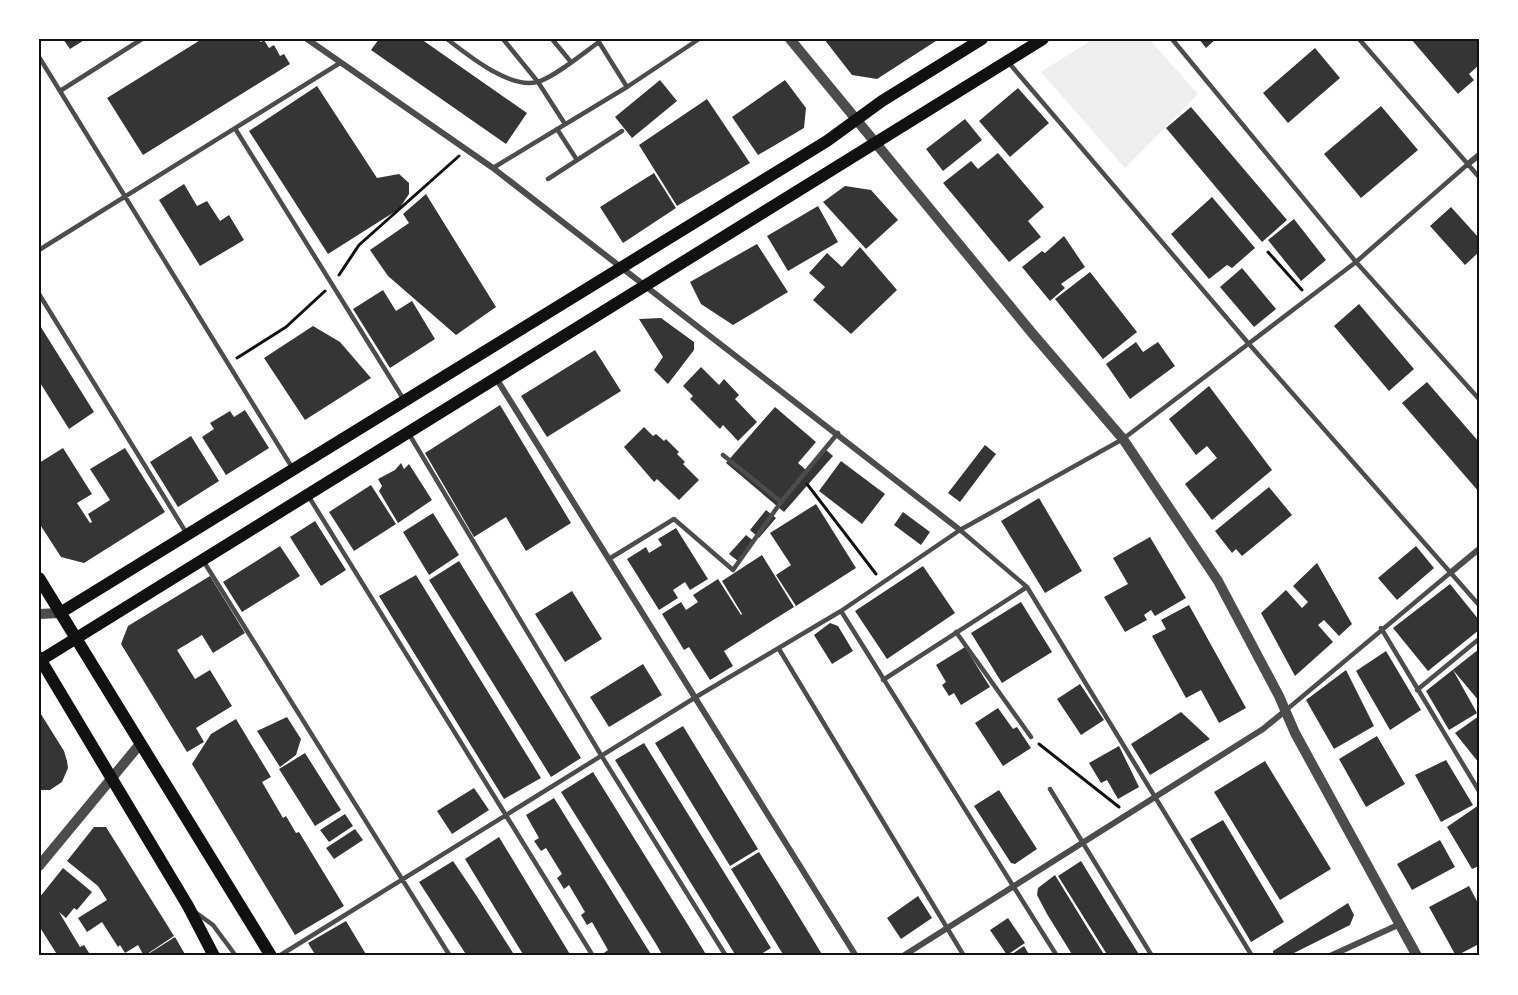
<svg xmlns="http://www.w3.org/2000/svg" width="1518" height="995" viewBox="0 0 1518 995" font-family="'Source Sans 3',sans-serif">
	<style>
		.green { fill: #eee }
		.building { fill: #353535 }
		.lines { fill: none; stroke-linecap: round; stroke-linejoin: round }
		.path { stroke: #111; stroke-width: 3 }
		.service { stroke: #4c4c4c; stroke-width: 4.5 }
		.minor { stroke: #4c4c4c; stroke-width: 6 }
		.tertiary { stroke: #4c4c4c; stroke-width: 10 }
		.secondary { stroke: #111; stroke-width: 12 }
		.neatline { fill: none; stroke: #111; stroke-width: 2 }
	</style>
	<rect width="100%" height="100%" fill="#fff"/>
	<path class="green" d="M1093,39h56l49,55 -73,74 -84,-96z"/>
	<path class="building" d="M63,39h23l-16,10z
		M202,39h56l3,3 3,-2 5,8 5,-3 6,11 4,-2 6,10 -147,91 -36,-57z
		M379,39h42l106,74 -21,31 -135,-94z
		M824,39h115l-62,40 -25,-4z
		M1199,39h17l-10,9z
		M1411,39h68v26l-10,9 5,6 -16,14z
		M1315,48l25,30 -52,45 -25,-30z
		M660,80l17,21 -45,37 -17,-21z
		M785,80l21,28 -2,20 -46,27 -26,-38z
		M317,86l60,92 22,-4 10,9v11l-10,15 -71,45 -79,-123z
		M1018,88l31,35 -39,34 -31,-36z
		M707,99l43,64 -73,43 -38,-61z
		M1381,106l37,44 -57,48 -37,-44z
		M1191,107l96,113 -25,22 -96,-114z
		M965,119l17,21 -39,31 -17,-22z
		M998,153l46,54 -16,14 13,16 -32,25 -66,-79 28,-22 7,8z
		M654,173l22,35 -53,35 -23,-36z
		M184,184l13,22 10,-5 13,20 9,-6 15,25 -44,26 -41,-66z
		M845,186l26,4 27,30 -32,29 -43,-47z
		M426,194l70,113 -40,28 -68,-59 -18,-26 39,-27 -6,-9z
		M1212,197l43,51 -23,20 -5,-3 -18,14 -38,-45z
		M818,206l20,36 -50,29 -21,-35z
		M1451,207l28,31v14l-14,13 -35,-39z
		M1294,219l32,41 -25,21 -33,-41z
		M1064,236l21,31 -24,17 4,4 -15,13 -28,-34 20,-16 3,2z
		M757,244l31,48 -55,33 -32,-21 -11,-22z
		M860,247l37,43 -46,44 -38,-34 12,-13 -16,-14 18,-20 15,14z
		M1242,268l34,41 -22,18 -34,-40z
		M1090,272l47,60 -34,27 -48,-60z
		M383,290l13,21 16,-10 23,38 -45,29 -37,-59z
		M1359,304l55,65 -25,22 -55,-65z
		M661,318l33,24v8l-26,34 -14,-14 9,-13 -24,-38z
		M39,324l55,88 -25,17 -30,-48z
		M313,326l27,16 31,36 -66,42 -41,-62z
		M1136,342l7,10 15,-10 17,24 -45,33 -24,-35z
		M595,350l26,41 -74,46 -26,-41z
		M701,367l18,18 5,-6 15,16 -4,4 22,23 -19,19 -15,-16 -3,4 -30,-30 3,-3 -10,-10z
		M1427,382l52,60v50l-77,-89z
		M1209,386l63,84 -60,50 -27,-36 32,-26 -10,-12 -11,9 -27,-36z
		M500,405l71,118 -45,28 -20,-34 -32,20 -49,-84z
		M775,407l41,35 -18,21 8,7 19,-21 8,7 -49,56 -58,-49z
		M245,410l24,38 -43,27 -24,-38 12,-8 -4,-6 20,-12 4,6z
		M644,427l9,9 3,-2 8,7 2,-2 13,13 -2,2 8,8 -2,2 16,16 -20,20 -22,-21 -3,3 -30,-35z
		M191,436l28,45 -41,26 -28,-45z
		M985,445l11,9 -36,48 -12,-9z
		M63,448l29,46 -15,9 13,20 2,-1 -4,-8 22,-14 -20,-31 35,-21 40,64 -81,51 -23,-6 -22,-34v-60z
		M841,461l44,33 -23,30 -43,-33z
		M401,463l3,6 5,-5 23,36 -34,23 -19,-32 3,-5 -4,-7 17,-9z
		M371,485l25,39 -42,27 -25,-39z
		M1269,487l23,28 -50,41 -6,-7 -4,4 -17,-22z
		M1039,498l43,73 -37,22 -44,-72z
		M816,504l40,64 -60,38 -20,-31 15,-10 -21,-32z
		M766,510l10,8 -17,20 -9,-8z
		M903,512l27,20 -9,13 -27,-20z
		M433,513l26,42 -30,20 -26,-43z
		M315,521l31,49 -25,16 -31,-49z
		M676,528l32,51 -18,11 -5,-8 -12,8 5,8 -19,12 -32,-51 19,-12 3,6 13,-8 -4,-6z
		M746,535l9,7 -17,19 -9,-7z
		M1150,537l36,61 -31,18 -4,-6 -7,5 3,5 -22,12 -21,-35 24,-13 -15,-26z
		M280,546l20,30 -58,36 -19,-30z
		M1416,546l18,22 -37,32 -19,-22z
		M762,555l32,52 -70,44 9,15 -23,14 -21,-33 -5,3 -22,-36 19,-12 5,8 12,-8 -5,-7 25,-16 23,36 1,-1 -20,-33z
		M459,561l122,197 -30,19 -122,-197z
		M1317,563l35,61 -13,12 -15,-16 -6,5 15,17 -38,34 -34,-63 25,-23 16,18 6,-6 -15,-16z
		M923,566l32,47 -68,46 -32,-48z
		M416,575l125,203 -37,21 -125,-203z
		M210,576l35,57 -32,20 -11,-18 -25,15 18,29 15,-9 22,36 -36,22 8,14 -17,10 -66,-108 7,-18z
		M1450,584l29,36v10l-51,41 -35,-43z
		M572,591l30,48 -37,23 -30,-48z
		M1021,602l31,50 -50,31 -31,-50z
		M1189,605l57,103 -27,15 -18,-33 -15,8 -34,-62 14,-7 -5,-9z
		M830,623l8,3 15,25 -21,13 -18,-29z
		M965,647l25,40 -29,18 -7,-12 -5,3 -7,-11 4,-3 -10,-17z
		M1479,649v52l-26,-31 24,43 -28,17 -23,-39z
		M1386,651l35,59 -31,20 -34,-59z
		M643,664l19,31 -53,32 -19,-30z
		M1346,670l28,56 -40,23 -28,-49z
		M1080,684l24,36 -23,15 -24,-36z
		M998,708l15,21 4,-2 14,21 -28,18 -28,-43z
		M39,711l25,40 3,10 1,7 -6,14 -12,8h-11z
		M1181,712l29,27 -60,36 -19,-31z
		M1479,716v47l-24,-30z
		M287,717l14,22 -5,16 -16,12 -23,-36z
		M236,719l35,58 -9,5 21,36 3,-2 10,17 3,-1 45,74 -49,29 -103,-171 19,-30z
		M683,726l75,123 -28,17 -75,-123z
		M1377,736l28,48 -39,23 -27,-48z
		M644,743l127,205 -13,8h-22l-121,-196z
		M1119,746l20,41 -21,12 -11,-19 -6,3 -12,-20z
		M305,753l36,57 -26,16 -36,-57z
		M1446,760l27,45 -32,17 -26,-47z
		M1265,761l66,108 -51,31 -66,-108z
		M593,772l95,153 19,31h-44l-7,-12 -95,-152z
		M474,788l15,22 -37,24 -15,-23z
		M999,790l38,59 -22,15 -4,-1 -37,-57z
		M554,798l75,121 23,37h-46l-2,-3 4,-3 -16,-28 -5,3 -6,-10 4,-3 -16,-27 -5,4 -7,-11 5,-4 -16,-26 -5,3 -7,-10 5,-3 -13,-23z
		M1479,805v61l-7,3 -25,-42z
		M345,814l8,12 -24,16 -9,-12z
		M1223,820l61,102 -33,20 -61,-103z
		M94,827h12l68,109 -30,20 -6,-11 -13,8 -5,-8 -2,2 -16,-25 -15,10 -9,-14 29,-18 -9,-14 -31,-25z
		M355,829l8,11 -29,19 -8,-11z
		M499,837l23,38 49,81h-47l-59,-97z
		M1440,840l15,27 -43,23 -15,-26z
		M759,852l25,40 39,64h-39l-53,-87z
		M453,861l23,34 39,61h-48l-48,-74z
		M1081,861l30,49 29,46h-32l-50,-80z
		M63,868l29,24 -15,18 -3,-2 -8,10 -7,-6 21,35 4,-2 7,11h-33l-19,-30v-28z
		M1055,875l30,49 20,32h-32l-26,-42 -10,-19 1,-7z
		M1469,886l10,19v39l-23,12 -27,-49z
		M918,896l14,22 -31,21 -14,-21z
		M1348,903l6,12 -4,10 -62,31h-15v-5z
		M1008,918l17,25 -18,12 -17,-25z
		M346,921l21,35h-51l-8,-13z
		M175,937l11,19h-41z
		M1024,946l6,10h-21z"/>
	<g class="lines">
		<path class="path" d="M1268,252l34,38
			M339,275l20,-30 100,-89
			M237,358l49,-31 39,-36
			M807,484l69,90
			M1039,744l80,63"/>
		<path class="service" d="M447,39c21,16 62,50 90,43 15,-3 48,-30 62,-40
			M503,39l35,43 27,42
			M552,39l19,23
			M597,39l30,48
			M1172,39l184,223 123,137
			M1359,39l120,138
			M39,57l254,412
			M1009,63l240,281 230,261
			M60,91l82,-52
			M557,129l20,31
			M236,130l168,270
			M493,168l134,-81 72,-48
			M548,179l74,-48
			M39,250l301,-187
			M39,294l148,240
			M409,434l192,321 125,201
			M723,455l58,47
			M309,497l284,459
			M960,530l67,57 225,369
			M609,559l65,-40 59,51 48,-68 57,-69
			M204,562l246,394
			M841,611l216,345
			M1381,628l98,163
			M956,632l75,105
			M779,649l185,307
			M883,680l144,-93
			M1417,690l62,-51
			M1285,711l165,-138
			M1050,789l102,167
			M195,912l18,13 23,31
			M39,954l1,2
			M279,956l417,-259 145,-86 119,-81 163,-91 233,-177 112,-98"/>
		<path class="minor" d="M307,39l186,129 467,362
			M1468,164l11,-9
			M496,378l360,578
			M1450,573l29,-24
			M903,956l360,-227 22,-18
			M1330,956l68,-31"/>
		<path class="tertiary" d="M790,39l242,294 91,106 95,142 61,115 16,37 122,223
			M39,614l21,-1
			M39,866l101,-122"/>
		<path class="secondary" d="M39,578l232,378
			M60,613l767,-472 55,-40 100,-62
			M39,657l149,249 26,50
			M41,660l1002,-621"/>
	</g>
	<rect width="1518" height="995" fill="none" stroke="#ffffff" stroke-width="81"/>
	<rect x="40" y="40" width="1438" height="914" class="neatline"/>
</svg>
